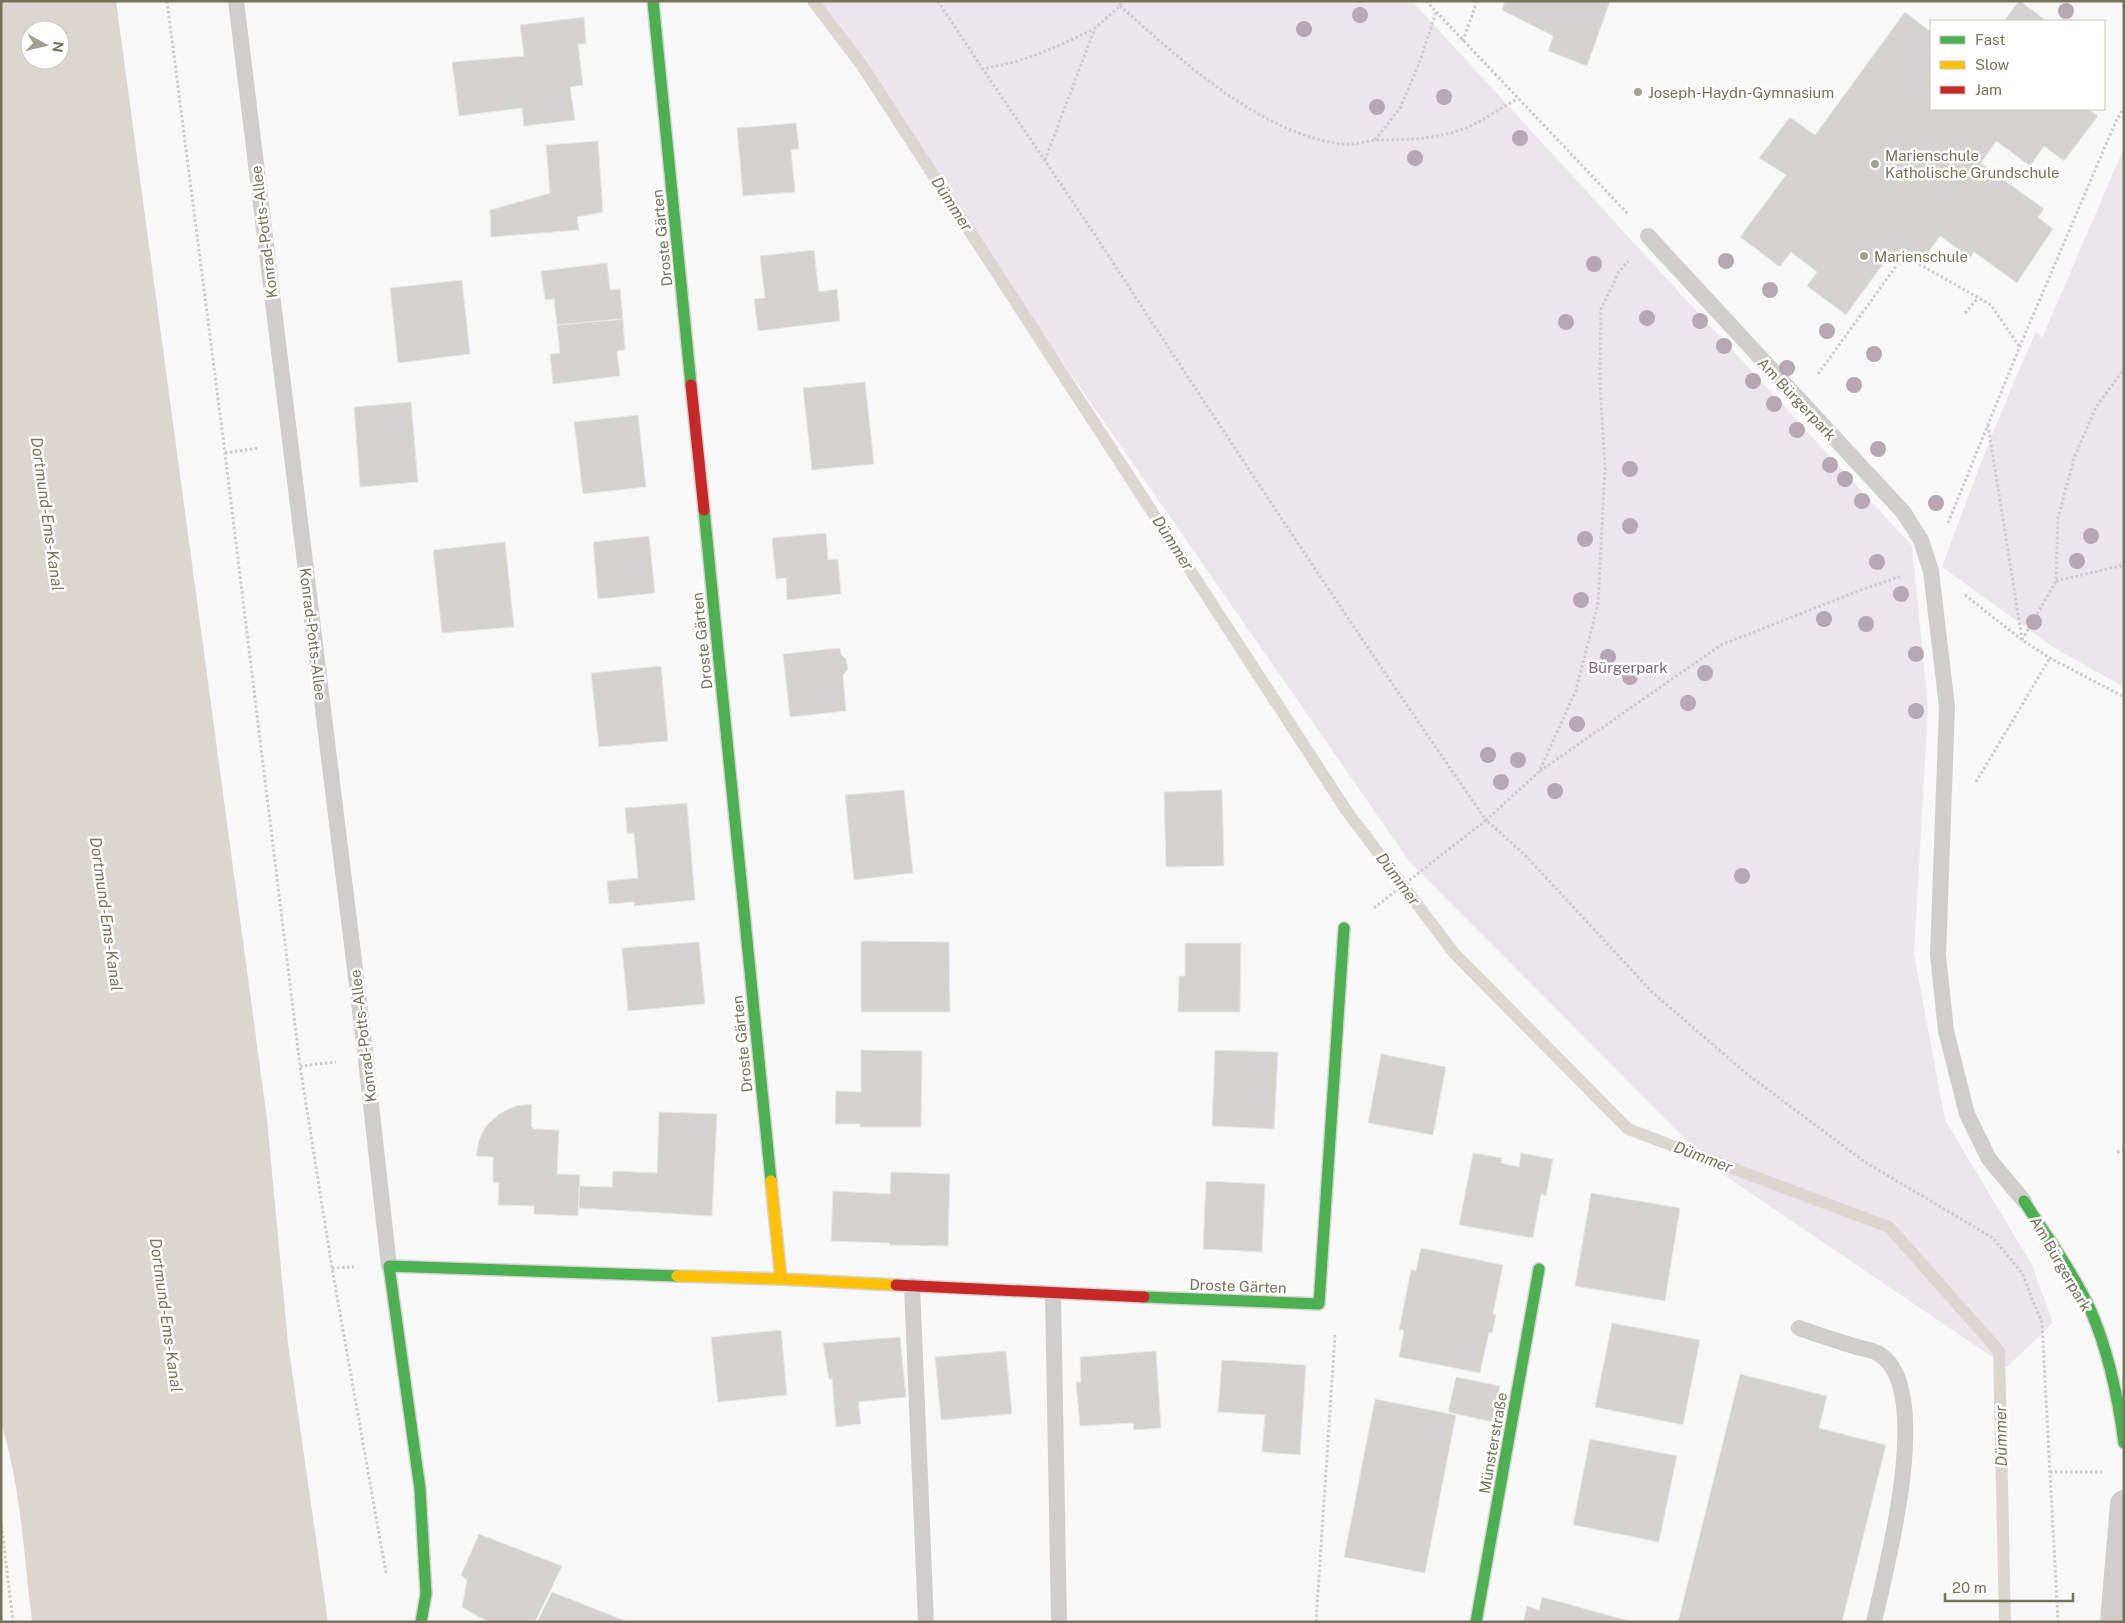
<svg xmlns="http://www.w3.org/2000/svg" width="2125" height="1623" viewBox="0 0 2125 1623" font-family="'Public Sans',sans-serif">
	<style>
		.green { fill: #ebe6eb }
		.water { fill: #dbd6d0; fill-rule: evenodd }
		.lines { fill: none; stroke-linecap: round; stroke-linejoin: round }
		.stream { stroke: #dbd6d0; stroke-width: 12 }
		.building { fill: #d3d2cf; stroke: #e8e8e8 }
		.fast-casing { stroke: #d5d4d3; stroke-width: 14 }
		.slow-casing { stroke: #d5d4d3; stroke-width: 14 }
		.jam-casing { stroke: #d5d4d3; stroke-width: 14 }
		.path { stroke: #ccccca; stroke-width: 3; stroke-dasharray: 2.5 2.5; stroke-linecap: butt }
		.lane { stroke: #cfcecd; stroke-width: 16 }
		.street { stroke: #cfcecd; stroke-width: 28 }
		.fast { stroke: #4caf50; stroke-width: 11 }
		.slow { stroke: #ffc107; stroke-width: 11 }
		.jam { stroke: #c62828; stroke-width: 11 }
		.tree { fill: #b5a8b3 }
		.poi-dot { fill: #a4a192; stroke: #fff; stroke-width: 2 }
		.labels { text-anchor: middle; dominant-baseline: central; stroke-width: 5; stroke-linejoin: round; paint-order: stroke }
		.poi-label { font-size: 15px; fill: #76725b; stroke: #fff; text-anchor: start }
		.street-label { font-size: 15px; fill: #76725b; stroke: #fff }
		.park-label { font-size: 15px; fill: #7f677a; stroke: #fff }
		.water-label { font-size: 16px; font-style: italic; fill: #7c725e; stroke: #fff }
	</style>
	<rect width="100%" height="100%" fill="#f8f8f8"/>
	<path class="green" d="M817,1h595l500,545 16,161 -14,247 31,166 87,145 21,58 -46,44 -292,-198 -306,-308 -527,-759z
		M2124,148v539l-68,-38 -114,-82c29,-80 60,-159 94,-236l6,7z"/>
	<path class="water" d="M1,1h115l151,1118 21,224 40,279h-296c-8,-66 -11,-135 -31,-199zM30,30h30v30h-30z"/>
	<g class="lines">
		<path class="stream" d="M813,1l48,63 485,746 108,143 174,176 261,98 110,124 6,271"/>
	</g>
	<path class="building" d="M1505,1h105l-23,65 -39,-15 5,-15 -51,-26z
		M2019,1h1l27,20h-43z
		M1905,12l26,20v77h157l10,7 -34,45 -20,-15 -14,20 -34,-25 -15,22 63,46 -6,8 15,12 -36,54 -43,-31 -4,6 -30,-22 -16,23 -27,6 -9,-8 -42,58 -39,-29 10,-14 -26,-20 -11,15 -40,-30 46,-62 -27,-17 31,-41 25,18z
		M584,17l2,27h-8l5,41 -13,2 5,33 -51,6 -2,-18 -63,8 -7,-54 72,-6 -4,-31z
		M796,123l3,26 -8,1 4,42 -52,4 -6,-68z
		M598,141l5,71 -26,5 2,13 -88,7 -1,-27 60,-17 -4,-48z
		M814,250l5,42 18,-3 3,32 -82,10 -4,-32 11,-1 -5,-42z
		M607,263l3,27 10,-1 3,30 -66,6 -3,-26 -9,1 -4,-29z
		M462,280l8,74 -72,9 -8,-75z
		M623,319l2,31 -8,1 3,25 -67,8 -3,-30 10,-1 -3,-28z
		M865,382l9,82 -62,6 -9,-82z
		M411,402l7,80 -58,5 -6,-80z
		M638,415l8,72 -63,7 -9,-72z
		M826,533l2,27 10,-1 3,35 -54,6 -1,-22 -10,1 -4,-41z
		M649,536l6,57 -57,6 -5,-57z
		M505,542l9,85 -72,6 -9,-83z
		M840,648l1,6 5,5 2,10 -5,6 3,36 -56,6 -7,-63z
		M661,666l7,75 -69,6 -8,-74z
		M904,790l9,83 -59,7 -9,-85z
		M1222,790l2,76 -58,1 -2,-75z
		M687,803l8,97 -61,6v-4l-25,2 -2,-23 31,-3 -4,-45h-7l-2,-25z
		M861,941l88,1 1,70h-89z
		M699,942l6,62 -77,7 -6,-63z
		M1185,943h56l-1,69h-62l1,-36h6z
		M861,1050l61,1 -1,76h-61v-3h-25l1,-33 25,1z
		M1215,1050l63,2 -4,77 -62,-3z
		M1381,1054l65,13 -13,68 -65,-12z
		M532,1104l-1,22 3,3 25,1 -2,44 23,1 -2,41 -44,-2v-8l-36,-1 1,-22h-6v-26l-17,-1 3,-16 7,-14 13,-12 16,-8z
		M659,1112l58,2 -5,102 -133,-8v-22l33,1 1,-16 44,2z
		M1473,1153l29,5 -1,5 18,4 2,-14 32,6 -7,37 -5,-2 -8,44 -74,-13z
		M891,1172l59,2 -2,72 -58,-1 -1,-2 -58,-2 2,-50 57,3z
		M1206,1181l59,3 -3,68 -59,-3z
		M1591,1193l89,15 -15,93 -90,-15z
		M1421,1248l82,17 -10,49 3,1 -4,18 -3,-1 -9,41 -81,-16 5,-27h-5l12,-61 5,2z
		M1612,1323l88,17 -17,85 -88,-18z
		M781,1330l6,65 -69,7 -7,-65z
		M900,1337l6,60 -48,5 3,22 -25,3 -4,-48 -3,1 -6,-37z
		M1006,1351l6,63 -71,6 -6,-63z
		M1156,1351l5,77 -27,2 -1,-7 -53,3 -4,-44h5l-1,-25z
		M1222,1360l84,5 -6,90 -38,-3 3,-37 -47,-3z
		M1740,1374l87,22 -8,32 67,17 -44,177h-164z
		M1456,1377l44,9 -8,36 -44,-10z
		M1375,1399l81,16 -31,158 -81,-16z
		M1590,1439l87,17 -18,86 -86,-17z
		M479,1534l83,32 -27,56h-47l-26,-15 5,-27 -6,-5z
		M552,1592l76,30h-91z
		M1542,1597l91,25h-110l4,-16 12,4z"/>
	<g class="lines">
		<defs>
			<path id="fast" d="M653,1l38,384
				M704,510l67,671
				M2024,1201c23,36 48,70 66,108 19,43 28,88 34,134
				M1144,1297l175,7 25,-376
				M421,1622l5,-28 -6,-105 -31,-223 288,10
				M1476,1622l63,-353"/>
			<path id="slow" d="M771,1181l10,98 115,6
				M677,1276l104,3"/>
			<path id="jam" d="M691,385l13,125
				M896,1285l248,12"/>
		</defs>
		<use href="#fast" class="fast-casing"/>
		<use href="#slow" class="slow-casing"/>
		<use href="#jam" class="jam-casing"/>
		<path class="path" d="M167,1l58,452 75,613 32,202 54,305
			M938,1c55,85 113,167 168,251 125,191 250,381 380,568l53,-48 37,-82 22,-86 7,-135 -5,-87 1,-73 18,-37 9,-11
			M1426,1l202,213
			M1120,6c60,53 139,127 221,138 12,2 26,-4 38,-4 27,0 55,-1 82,-10 19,-7 38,-21 56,-31
			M1463,41l14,-40
			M981,69c45,-7 73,-21 113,-40
			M1375,140l25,-32 19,-44 17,-52
			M1045,160l50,-132 25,-22 1,-5
			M1919,264l72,41 28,41
			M1965,313l13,-15
			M1818,374l79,-109
			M1988,425l34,214
			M225,453l34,-5
			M1948,523l72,-177 96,-225 8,-13
			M2056,581l68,-16
			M1965,595l57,45 28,18 74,39
			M2022,640l34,-59 2,-63 16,-60 22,-51 28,-38
			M1540,771l181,-126 140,-55 41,-14
			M1976,782l74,-124
			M1374,908l112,-88 40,36 126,136 95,82 118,88 128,76 29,35 20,50 16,299
			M300,1066l36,-4
			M2117,1152l7,-1
			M332,1268l22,-1
			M2050,1472h52
			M1,1521l12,101
			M1316,1622l19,-287"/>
		<path class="lane" d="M236,1l130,1058 23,207
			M1648,236l256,277 17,27 10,31 16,136 -9,248 8,76 21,83 22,45 35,42
			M912,1286l14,336
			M1053,1294l6,328
			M1799,1328c19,7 39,13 58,19 7,2 16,3 22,7 56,33 7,215 -5,268"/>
		<path class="street" d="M2114,1622l10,-118"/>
		<use href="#fast" class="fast"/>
		<use href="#slow" class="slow"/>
		<use href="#jam" class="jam"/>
	</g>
	<g class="tree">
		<circle cx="2066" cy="11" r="8"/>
		<circle cx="1360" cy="15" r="8"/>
		<circle cx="1304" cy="29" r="8"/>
		<circle cx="1444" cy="97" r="8"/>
		<circle cx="1377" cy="107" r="8"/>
		<circle cx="1520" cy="138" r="8"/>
		<circle cx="1415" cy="158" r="8"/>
		<circle cx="1726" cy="261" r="8"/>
		<circle cx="1594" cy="264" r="8"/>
		<circle cx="1770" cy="290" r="8"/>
		<circle cx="1647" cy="318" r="8"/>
		<circle cx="1700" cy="321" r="8"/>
		<circle cx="1566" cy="322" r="8"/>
		<circle cx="1827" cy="331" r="8"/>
		<circle cx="1724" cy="346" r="8"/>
		<circle cx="1874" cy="354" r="8"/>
		<circle cx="1787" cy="368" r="8"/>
		<circle cx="1753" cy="381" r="8"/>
		<circle cx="1854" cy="385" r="8"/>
		<circle cx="1774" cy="404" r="8"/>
		<circle cx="1797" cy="430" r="8"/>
		<circle cx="1878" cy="449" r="8"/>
		<circle cx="1830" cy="465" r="8"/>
		<circle cx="1630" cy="469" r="8"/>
		<circle cx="1845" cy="479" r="8"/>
		<circle cx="1862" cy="501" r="8"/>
		<circle cx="1936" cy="503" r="8"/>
		<circle cx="1630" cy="526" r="8"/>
		<circle cx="2091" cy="536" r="8"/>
		<circle cx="1585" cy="539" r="8"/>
		<circle cx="2077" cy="561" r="8"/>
		<circle cx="1877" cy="562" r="8"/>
		<circle cx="1901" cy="594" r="8"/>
		<circle cx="1581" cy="600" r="8"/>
		<circle cx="1824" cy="619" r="8"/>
		<circle cx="2034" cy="622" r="8"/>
		<circle cx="1866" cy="624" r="8"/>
		<circle cx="1916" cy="654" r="8"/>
		<circle cx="1608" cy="657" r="8"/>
		<circle cx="1705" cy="673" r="8"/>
		<circle cx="1630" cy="677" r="8"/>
		<circle cx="1688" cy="703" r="8"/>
		<circle cx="1916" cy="711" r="8"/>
		<circle cx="1577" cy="724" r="8"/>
		<circle cx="1488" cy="755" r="8"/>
		<circle cx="1518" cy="760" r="8"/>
		<circle cx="1501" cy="782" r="8"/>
		<circle cx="1555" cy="791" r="8"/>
		<circle cx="1742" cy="876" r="8"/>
	</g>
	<g class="poi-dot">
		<circle cx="1638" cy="92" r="5"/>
		<circle cx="1875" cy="164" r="5"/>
		<circle cx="1864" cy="256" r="5"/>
	</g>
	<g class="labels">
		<g class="poi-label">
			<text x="1648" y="92">Joseph-Haydn-Gymnasium</text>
			<text x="1885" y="155">Marienschule<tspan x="1885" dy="17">Katholische Grundschule</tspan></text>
			<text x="1874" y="256">Marienschule</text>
		</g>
		<g class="street-label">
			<text transform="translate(264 232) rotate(-97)">Konrad-Potts-Allee</text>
			<text transform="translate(662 238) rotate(-96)">Droste Gärten</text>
			<text transform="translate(1797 399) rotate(47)">Am Bürgerpark</text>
			<text transform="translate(313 634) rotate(83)">Konrad-Potts-Allee</text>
			<text transform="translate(702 641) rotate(-96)">Droste Gärten</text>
			<text transform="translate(363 1036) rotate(-97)">Konrad-Potts-Allee</text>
			<text transform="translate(742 1044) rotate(-96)">Droste Gärten</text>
			<text transform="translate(2061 1264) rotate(60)">Am Bürgerpark</text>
			<text transform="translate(1238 1286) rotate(2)">Droste Gärten</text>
			<text transform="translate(1493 1443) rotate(-80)">Münsterstraße</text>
		</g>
		<g class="park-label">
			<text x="1628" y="667">Bürgerpark</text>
		</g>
		<g class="water-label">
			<text transform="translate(952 204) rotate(57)">Dümmer</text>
			<text transform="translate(47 514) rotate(82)">Dortmund-Ems-Kanal</text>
			<text transform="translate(1173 543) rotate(57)">Dümmer</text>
			<text transform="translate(1398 879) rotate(53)">Dümmer</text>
			<text transform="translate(106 914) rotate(82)">Dortmund-Ems-Kanal</text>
			<text transform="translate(1703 1157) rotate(21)">Dümmer</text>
			<text transform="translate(166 1315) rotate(82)">Dortmund-Ems-Kanal</text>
			<text transform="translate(2001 1436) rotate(-91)">Dümmer</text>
		</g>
	</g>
	<rect width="2125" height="1623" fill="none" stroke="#76725b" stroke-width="5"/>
	<rect x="1930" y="20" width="175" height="90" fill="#ffffff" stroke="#c8c7bd"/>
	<rect x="1940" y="36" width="25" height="8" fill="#4caf50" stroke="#c8c7bd"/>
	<text x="1975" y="45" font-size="15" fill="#76725b">Fast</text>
	<rect x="1940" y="61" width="25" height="8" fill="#ffc107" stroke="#c8c7bd"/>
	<text x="1975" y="70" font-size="15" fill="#76725b">Slow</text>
	<rect x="1940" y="86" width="25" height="8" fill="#c62828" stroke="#c8c7bd"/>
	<text x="1975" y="95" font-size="15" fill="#76725b">Jam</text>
	<g transform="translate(45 45) rotate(98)"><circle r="24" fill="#ffffff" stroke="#c8c7bd"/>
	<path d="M0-4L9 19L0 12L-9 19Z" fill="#a4a192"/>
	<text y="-8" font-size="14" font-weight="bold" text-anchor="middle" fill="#76725b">N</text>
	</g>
	<path d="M1945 1593v8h128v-8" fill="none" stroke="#76725b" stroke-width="2.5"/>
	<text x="1952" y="1593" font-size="15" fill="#76725b" stroke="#ffffff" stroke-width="4" paint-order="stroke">20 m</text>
</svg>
